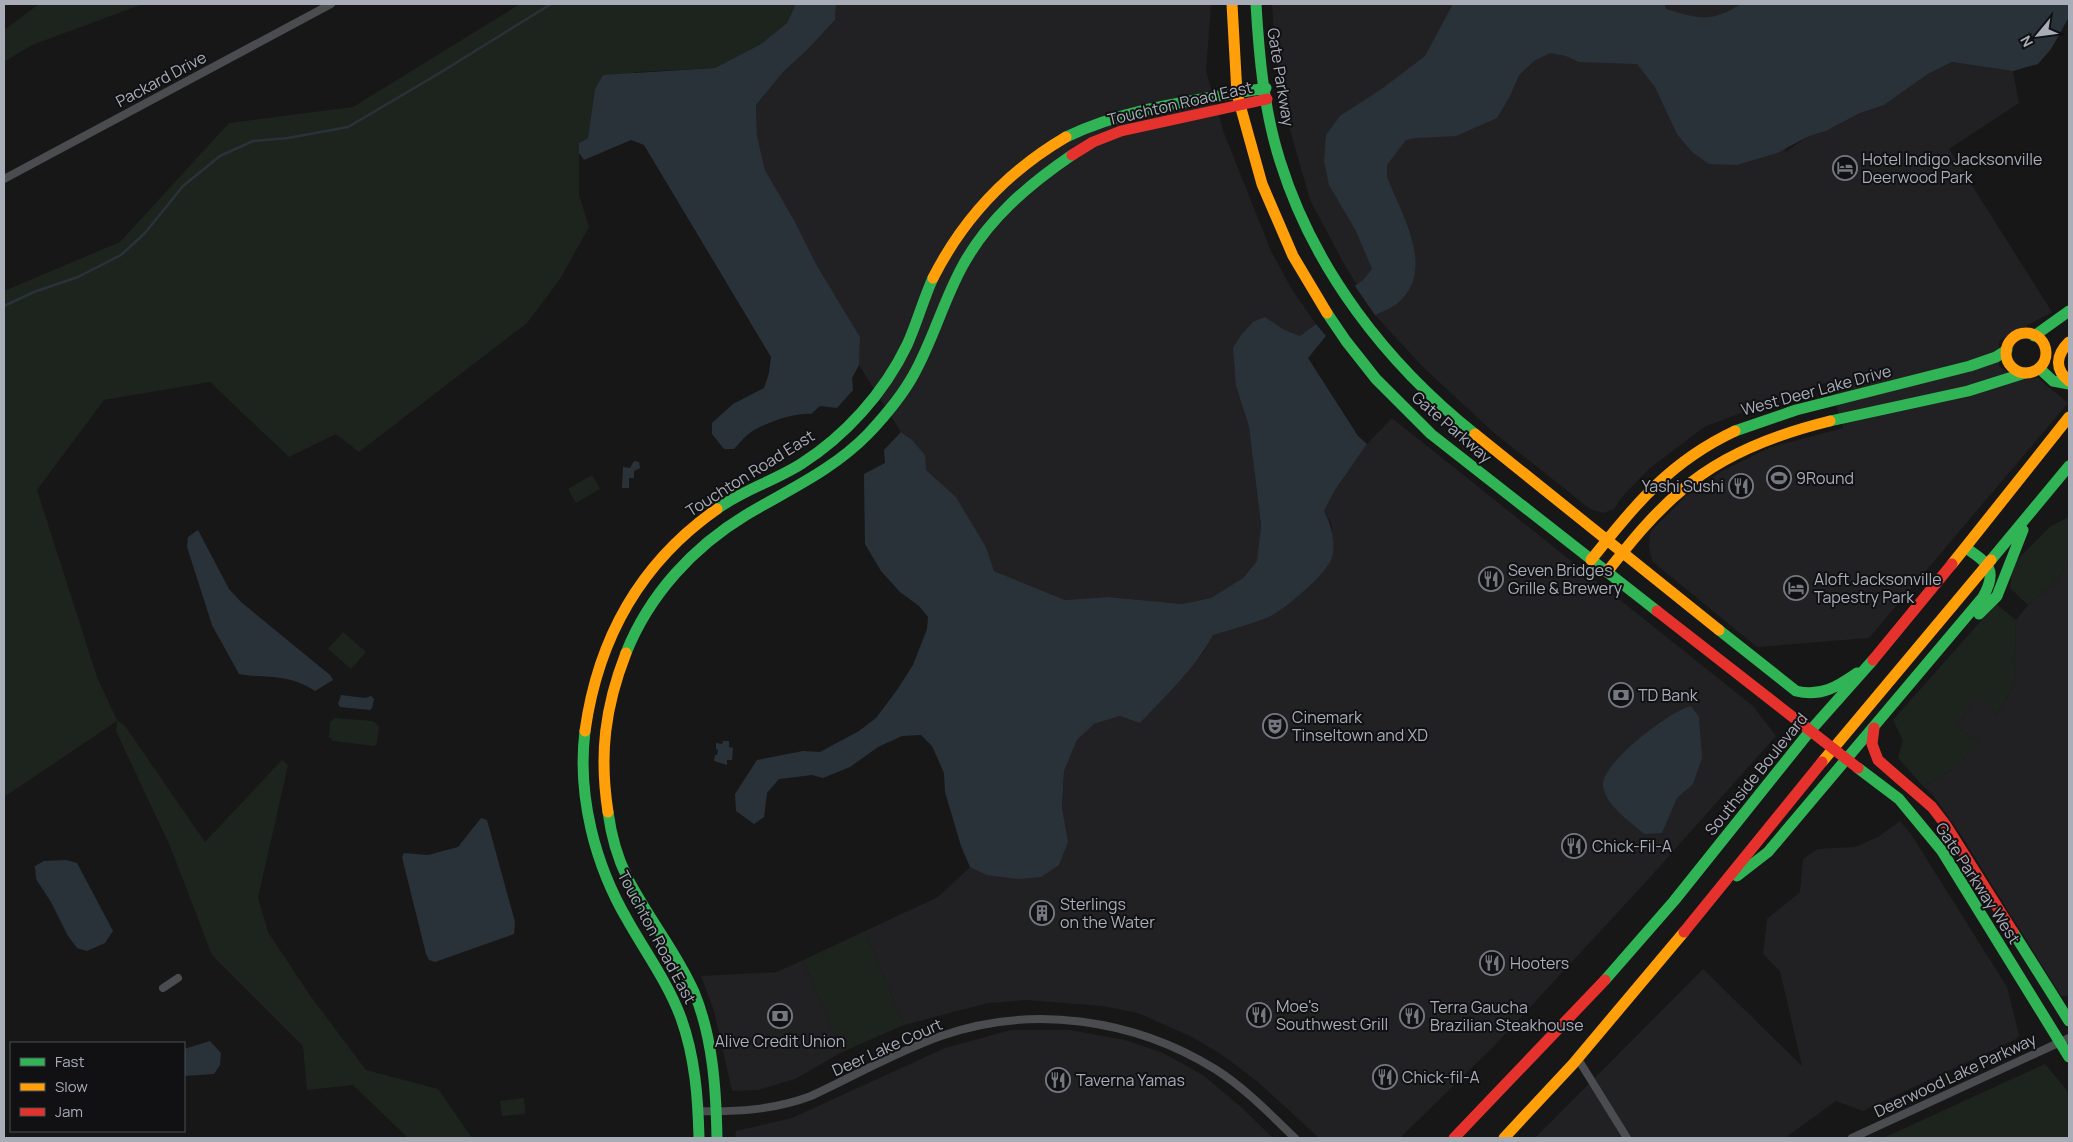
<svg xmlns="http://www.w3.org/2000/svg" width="2073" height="1142" viewBox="0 0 2073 1142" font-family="Manrope,sans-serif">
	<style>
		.built { fill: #212123 }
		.green { fill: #1d241e }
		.water { fill: #2a3239 }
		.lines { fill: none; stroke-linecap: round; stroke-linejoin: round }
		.stream { stroke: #2a3239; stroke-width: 2.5 }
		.street { stroke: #4b4c50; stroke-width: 8 }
		.fast { stroke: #30b455; stroke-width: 11 }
		.slow { stroke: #ff9f0a; stroke-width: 11 }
		.jam { stroke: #e5322d; stroke-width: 11 }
		.labels { text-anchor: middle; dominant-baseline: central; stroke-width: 4; stroke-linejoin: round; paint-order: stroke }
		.street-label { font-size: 16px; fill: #a8adb8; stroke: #111113 }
		.poi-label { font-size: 16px; fill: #a8adb8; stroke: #111113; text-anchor: start }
	</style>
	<rect width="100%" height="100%" fill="#171717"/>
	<path class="built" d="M836,4h375l-5,67 18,62 47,118 20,37 25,36 -16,12 -17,-7 -18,-12 -29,69 13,41 12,98 -4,36 -14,17 -32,20 -29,6 -74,-7 -43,3 -71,-29 -8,-24 -30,-50 -30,-27 -15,-31 -10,-7 -42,-67 1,-28 -44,-73 -22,-44 -29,-50 -8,-34 -1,-31 28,-34 23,-21 28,-30z
		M1272,4h588l-76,149 23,-16 19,-6 34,-18 24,-8 44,-31 25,-12 60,9 6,32 -70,46 103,163 -53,29v25l19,14 20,-2 30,25 -199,235 -112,9 -104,-85 -4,-14 1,-16 36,-36 34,-24 51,-25 72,-19 -14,-46 -46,15 -79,30 -55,42 -28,29 -7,11 -11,4 -13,-4 -97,-77 -70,-65 -48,-52 -32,-53 -33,-62 -20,-70 -15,-80z
		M1392,418l361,288 23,30 -133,149 -148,160 -95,93h-81l-61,-56 -37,-28 -29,-17 -54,-24 -36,-7 -75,-6 -39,3 -84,22 -39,-94 73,-34 32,-30 16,8 81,-33 -5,-34 2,-37 13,-31 17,-16 26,-8 20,6 44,-46 21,-26 8,-15 58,-19 61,-83 -1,-10 -7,-12 11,-21 32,-46z
		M2069,563v431l-4,2h-4l-102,-164 -27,-38 -9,-8 31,-17 25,-27 -22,-15 16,-26 14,-1 9,15 18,-29 2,-66 12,-15 27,-23z
		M1900,821l11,13 96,153 12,48 -3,4 -153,72 -27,-10 -51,37h-250l168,-169 99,97 -22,-95 -17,-17 4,-35 33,-27 3,-33 15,-10 37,-2 23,-10z
		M803,960l39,92 -47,27 -37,11 -26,1 -18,-80 -13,-35 76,-4z
		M1011,1030h59l55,10 38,13 40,22 39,33 31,30h-538l1,-7 56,-13 153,-70z"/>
	<path class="green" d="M39,4h104l-111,41 -28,17v-32z
		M520,4h276l-9,19 -26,21 -46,24 -79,4 -41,17 -7,49 -9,5v52l10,32 -29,52 -33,44 -168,129 -23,-18 -47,23 -79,-75 -106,18 -67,90 60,187 20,43 8,6 80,116 77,-82 6,5 -30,133 10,34 41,62 57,76 72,19 34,49h-64l-55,-53 -46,5 -4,-44 -91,-91 -42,-109 -54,-115 1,-10 -113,76v-506l116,-49 109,-119 124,-16z
		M592,475l8,14 -24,14 -8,-14z
		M2069,517v46l-14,19 -27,23 -18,-17 3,-24 38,-38z
		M1996,604l20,16 -2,66 -18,29 -9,-14h-14l-16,26 22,15 -25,27 -31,17 -25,-28 5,-18 -10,-20z
		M343,632l23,20 -15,17 -23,-20z
		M335,718l38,3 6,5 -2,17 -3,3 -41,-5 -4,-4 1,-15z
		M865,931l39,94 -62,27 -39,-92z
		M2045,1064l24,29v45h-186z
		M524,1098l1,16 -23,2 -2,-15z"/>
	<path class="water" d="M796,4h40l-1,16 -28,30 -23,21 -28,34 1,31 8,34 29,50 22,44 44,73 -1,28 -7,13 1,12 -16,18 -17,-2 -9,8c-16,-2 -46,9 -60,18 -6,4 -12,12 -17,17h-10l-12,-15v-11l21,-19 31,-16 5,-15 2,-16 -127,-212 -13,-5 -47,20 -5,-7v-10l9,-5 7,-49 8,-14 112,-7 46,-24 26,-21z
		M1453,4h211l2,5c33,10 44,14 75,-5h328v13l-18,32 -13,15 -25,7 -61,-9 -24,12 -44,31 -24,8 -34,18 -19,6 -30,16 -40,12 -28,-1 -17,-12 -15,-18 -22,-47 -18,-23 -58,-2 -13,-6 -16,-3 -16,8 -15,14 -9,21 -13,22 -41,18 -40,2 -10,2 -19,25v12c14,36 47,89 15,122 -7,8 -18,12 -27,16l-20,-29 8,-6 9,-11 -16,-38 -27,-46 -5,-24 2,-26 14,-19 43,-28 42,-32z
		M1265,317l18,12 17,7 16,-12 10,12 -18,22 50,78 9,8 -32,46 -11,21c7,13 13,34 7,49 -7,16 -46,49 -62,57 -18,7 -37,12 -56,18 -18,34 -47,60 -73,88l-20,-7 -26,8 -17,16 -13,31 -2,37 6,34 -9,23 -18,12 -22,2 -33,-4 -16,-8 -9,-21 -16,-54 -1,-19 -12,-27 -11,-11 -19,1 -24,11 -28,20 -27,11 -11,-3 -33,4 -12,14 -3,24 -10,7 -18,-13 -1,-17 22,-34 46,-9 17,1 39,-21 17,-13 21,-28 16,-25 14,-36 1,-12 -9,-11 -19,-14 -19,-21 -16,-27 -1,-70 21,-11 -1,-13 17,-18 10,7 14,16 1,15 30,27 30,50 8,24 71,29 43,-3 74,7 29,-6 32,-20 14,-17 4,-36 -12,-98 -13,-41 -3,-38 9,-14 11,-12z
		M634,461l5,1 1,6 -6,3v7h-5v10h-7l1,-21 7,1z
		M198,530l31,59 12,13 89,73 3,5 -18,11c-28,-18 -46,-12 -76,-17l-27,-49 -25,-78 1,-10z
		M341,695l24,3 6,-2 3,3 -2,9 -2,2 -30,-3 -2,-3z
		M1691,706l8,11 3,41 -9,26 -16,14 -15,35 -18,1c-14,-13 -40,-29 -41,-50 0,-22 67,-73 88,-78z
		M723,741h6v6l4,1 -1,12h-5v5l-13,-4 1,-6h2l1,-5 -2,-1v-6l6,1z
		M481,818l6,2 28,102 -1,12 -79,28 -6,-2 -3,-6 -24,-97 2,-4 24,2 30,-8z
		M66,860l11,3 36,68 -8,12 -18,8 -10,-3 -9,-12 -17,-34 -15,-23 -1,-13 9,-5z
		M210,1041l11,12 -1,12 -6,9 -30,2v-27z"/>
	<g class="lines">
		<path class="stream" d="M4,306l30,-14 44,-15 43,-22 24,-22 38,-47 37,-30 33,-15 35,-3 60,-11 90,-53 113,-70"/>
		<path class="street" d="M4,179l327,-175
			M163,988l15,-10
			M1578,1059l49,79
			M698,1111c39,1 76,-1 113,-15 43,-20 85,-44 130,-60 91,-32 193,-17 274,33 30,19 55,45 80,69
			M1852,1138l217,-100"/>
		<path class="fast" d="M1256,4c3,52 8,107 24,157 34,109 107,203 195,273
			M1066,137c63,-30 132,-37 200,-49
			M1327,313l19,28 30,38 55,55 226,177
			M2034,336l35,-25
			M2039,368l14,13 16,3
			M1830,421l138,-30 57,-18
			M1735,431l61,-21 174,-44 26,-9 11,-7
			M717,509c26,-19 57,-28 84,-45 44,-28 83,-71 106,-119 10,-22 16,-45 26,-67
			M1991,560l78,-94
			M1979,614l18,-18 26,-66
			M1719,630l77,61c25,6 41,-4 61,-18
			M626,653c23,-58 67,-106 120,-138 42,-25 87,-45 122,-81 17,-18 34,-38 46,-60 19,-34 29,-72 48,-107 25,-47 66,-82 110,-112
			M585,731c-8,65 10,134 43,190 18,32 40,62 53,97 14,39 17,79 18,120
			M1858,768l41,31 43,52 127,206
			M608,812c3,22 9,45 19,65 20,40 49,74 67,115 19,46 22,97 23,146
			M1737,876l31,-24 215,-255c15,-27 6,-33 -17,-49
			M2013,932l56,89
			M1605,980l69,-79 136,-170 63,-71"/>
		<path class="slow" d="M1232,4l5,90 25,90 31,72 34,57
			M933,278c31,-61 75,-107 133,-141
			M2006 353a20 20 0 1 1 40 0a20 20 0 1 1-40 0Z
			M2069,342c-13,13 -15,27 0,39
			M1475,434l244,196
			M1591,560c45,-56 78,-98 144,-129
			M1952,564l117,-147
			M1607,572c23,-29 46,-58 75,-82 41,-36 95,-56 148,-69
			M585,731c13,-92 55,-168 132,-222
			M1822,762l169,-202
			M608,812c-9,-58 -3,-105 18,-159
			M1504,1138l69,-74 111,-132"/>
		<path class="jam" d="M1072,155l21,-13 28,-11 146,-32
			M1657,611l201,157
			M1873,660l79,-96
			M1874,728l-2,16 6,16 54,47 13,17 68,108
			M1684,932l138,-170
			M1454,1138l151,-158"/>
	</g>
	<defs>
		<symbol id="hotel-ring" viewBox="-11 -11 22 22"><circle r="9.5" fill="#111113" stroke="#757880" stroke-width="1.5"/><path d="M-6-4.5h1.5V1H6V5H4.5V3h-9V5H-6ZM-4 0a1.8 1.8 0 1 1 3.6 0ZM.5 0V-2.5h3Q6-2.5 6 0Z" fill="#757880"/></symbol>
		<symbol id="stadium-ring" viewBox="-11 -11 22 22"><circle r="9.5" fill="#111113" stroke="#757880" stroke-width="1.5"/><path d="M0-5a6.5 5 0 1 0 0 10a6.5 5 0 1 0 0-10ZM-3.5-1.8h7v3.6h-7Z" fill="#757880"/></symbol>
		<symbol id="restaurant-ring" viewBox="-11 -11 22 22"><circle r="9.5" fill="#111113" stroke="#757880" stroke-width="1.5"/><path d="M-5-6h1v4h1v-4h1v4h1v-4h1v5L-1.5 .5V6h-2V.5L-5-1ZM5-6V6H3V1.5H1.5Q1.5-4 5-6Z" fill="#757880"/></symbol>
		<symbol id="bank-ring" viewBox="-11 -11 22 22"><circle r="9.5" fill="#111113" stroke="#757880" stroke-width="1.5"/><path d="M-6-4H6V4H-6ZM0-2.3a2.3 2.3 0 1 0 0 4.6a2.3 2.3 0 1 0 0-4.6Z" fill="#757880"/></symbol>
		<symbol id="theatre-ring" viewBox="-11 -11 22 22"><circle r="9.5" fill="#111113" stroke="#757880" stroke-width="1.5"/><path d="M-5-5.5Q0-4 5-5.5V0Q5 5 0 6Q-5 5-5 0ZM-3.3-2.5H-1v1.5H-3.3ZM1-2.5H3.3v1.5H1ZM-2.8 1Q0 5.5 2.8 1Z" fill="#757880"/></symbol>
		<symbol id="building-ring" viewBox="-11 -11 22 22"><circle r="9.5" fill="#111113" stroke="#757880" stroke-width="1.5"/><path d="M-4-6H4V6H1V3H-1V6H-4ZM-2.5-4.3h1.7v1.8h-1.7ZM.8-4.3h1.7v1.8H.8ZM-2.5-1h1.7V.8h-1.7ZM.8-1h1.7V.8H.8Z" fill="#757880"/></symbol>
	</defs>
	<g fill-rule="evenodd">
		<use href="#hotel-ring" x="1831" y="154" width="28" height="28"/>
		<use href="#stadium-ring" x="1765" y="464" width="28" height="28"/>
		<use href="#restaurant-ring" x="1727" y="472" width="28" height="28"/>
		<use href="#restaurant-ring" x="1477" y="565" width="28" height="28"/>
		<use href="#hotel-ring" x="1782" y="574" width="28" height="28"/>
		<use href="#bank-ring" x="1607" y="681" width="28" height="28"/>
		<use href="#theatre-ring" x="1261" y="712" width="28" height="28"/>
		<use href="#restaurant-ring" x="1560" y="832" width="28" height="28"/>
		<use href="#building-ring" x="1028" y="899" width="28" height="28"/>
		<use href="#restaurant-ring" x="1478" y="949" width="28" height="28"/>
		<use href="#restaurant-ring" x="1245" y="1001" width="28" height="28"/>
		<use href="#bank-ring" x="766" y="1002" width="28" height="28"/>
		<use href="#restaurant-ring" x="1398" y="1002" width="28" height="28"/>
		<use href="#restaurant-ring" x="1371" y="1063" width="28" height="28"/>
		<use href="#restaurant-ring" x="1044" y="1066" width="28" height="28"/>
	</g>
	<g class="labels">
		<g class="street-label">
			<text transform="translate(1281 77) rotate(81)">Gate Parkway</text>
			<text transform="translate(161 79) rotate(-28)">Packard Drive</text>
			<text transform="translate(1180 103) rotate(-13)">Touchton Road East</text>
			<text transform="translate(1816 390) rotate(-15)">West Deer Lake Drive</text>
			<text transform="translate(1452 427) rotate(41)">Gate Parkway</text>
			<text transform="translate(750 473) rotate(-32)">Touchton Road East</text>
			<text transform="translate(1756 774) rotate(-51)">Southside Boulevard</text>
			<text transform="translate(1978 883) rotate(57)">Gate Parkway West</text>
			<text transform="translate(657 937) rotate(62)">Touchton Road East</text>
			<text transform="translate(887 1047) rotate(-24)">Deer Lake Court</text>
			<text transform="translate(1955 1075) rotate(-25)">Deerwood Lake Parkway</text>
		</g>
		<g class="poi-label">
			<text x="1862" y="159">Hotel Indigo Jacksonville<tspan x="1862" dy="18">Deerwood Park</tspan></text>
			<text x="1796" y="478">9Round</text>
			<text x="1724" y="486" text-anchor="end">Yashi Sushi</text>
			<text x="1508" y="570">Seven Bridges<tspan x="1508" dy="18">Grille &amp; Brewery</tspan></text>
			<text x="1814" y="579">Aloft Jacksonville<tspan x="1814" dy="18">Tapestry Park</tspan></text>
			<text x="1638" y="695">TD Bank</text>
			<text x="1292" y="717">Cinemark<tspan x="1292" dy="18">Tinseltown and XD</tspan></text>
			<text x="1592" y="846">Chick-Fil-A</text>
			<text x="1060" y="904">Sterlings<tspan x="1060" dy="18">on the Water</tspan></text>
			<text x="1510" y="963">Hooters</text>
			<text x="1276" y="1006">Moe's<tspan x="1276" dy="18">Southwest Grill</tspan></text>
			<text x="1430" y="1007">Terra Gaucha<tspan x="1430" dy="18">Brazilian Steakhouse</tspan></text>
			<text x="780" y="1041" text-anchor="middle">Alive Credit Union</text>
			<text x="1402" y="1077">Chick-fil-A</text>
			<text x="1076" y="1080">Taverna Yamas</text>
		</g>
	</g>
	<rect width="2073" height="1142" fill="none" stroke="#a8adb8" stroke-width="10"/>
	<rect x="10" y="1042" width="175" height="90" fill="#111113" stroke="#4d4f55"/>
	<rect x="20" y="1058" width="25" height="8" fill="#30b455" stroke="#4d4f55"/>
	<text x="55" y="1067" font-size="15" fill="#a8adb8">Fast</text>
	<rect x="20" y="1083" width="25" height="8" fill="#ff9f0a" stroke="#4d4f55"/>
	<text x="55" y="1092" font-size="15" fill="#a8adb8">Slow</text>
	<rect x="20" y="1108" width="25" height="8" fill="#e5322d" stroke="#4d4f55"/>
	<text x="55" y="1117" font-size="15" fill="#a8adb8">Jam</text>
	<g transform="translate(2038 35) rotate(241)" stroke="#111113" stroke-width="4" paint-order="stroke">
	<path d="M0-4L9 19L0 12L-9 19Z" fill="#a8adb8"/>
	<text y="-8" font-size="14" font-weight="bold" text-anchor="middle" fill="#a8adb8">N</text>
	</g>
</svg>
